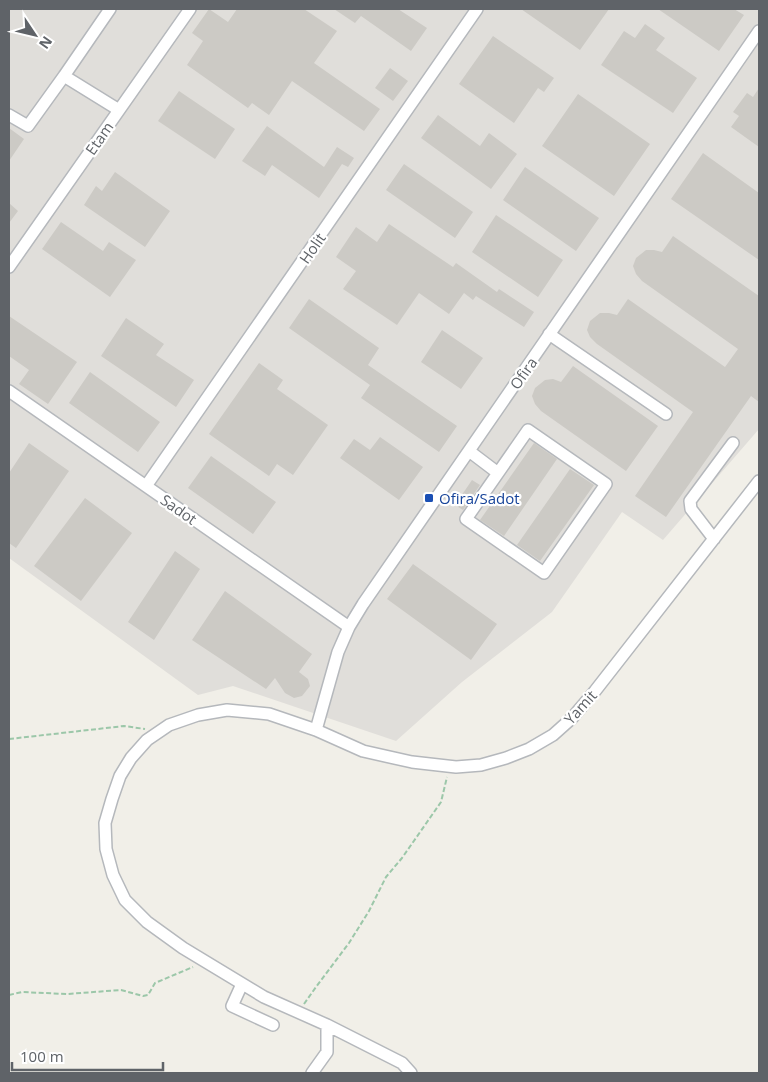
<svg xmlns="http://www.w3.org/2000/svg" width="768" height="1082" viewBox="0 0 768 1082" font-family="'Open Sans',sans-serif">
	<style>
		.industrial { fill: #e0deda }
		.building { fill: #cccac5 }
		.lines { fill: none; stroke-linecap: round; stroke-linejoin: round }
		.minor-casing { stroke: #b5b8bc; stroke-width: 14 }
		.path { stroke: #9cc7a9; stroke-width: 2; stroke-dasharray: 5 2.5; stroke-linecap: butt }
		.minor { stroke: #fff; stroke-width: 11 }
		.transit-dot { fill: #1a4fb4; stroke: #fff; stroke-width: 2 }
		.labels { text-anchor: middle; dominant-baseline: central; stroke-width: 4.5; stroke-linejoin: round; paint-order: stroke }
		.street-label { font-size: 15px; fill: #5f6368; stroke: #fff }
		.transit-label { font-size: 15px; fill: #164399; stroke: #fff; text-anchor: start }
	</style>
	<rect width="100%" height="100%" fill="#f1efe8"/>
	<path class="industrial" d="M9,9h750v420l-96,111 -41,-28 -70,100 -90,70 -66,59 -163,-55 -35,9 -189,-137z"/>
	<path class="building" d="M209,9l19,13 9,-13h67l33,22 -23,32 66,46 -16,22 -72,-50 -23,34 -17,-12 -4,5 -61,-43 16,-24 -11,-8z
		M334,9h64l29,19 -16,23 -50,-35 -6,7z
		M521,9h88l-29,41z
		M658,9h76l10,6 -25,36z
		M645,24l20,14 -9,12 41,28 -24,35 -72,-48 23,-34 11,7z
		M493,36l61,42 -10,14 -6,-4 -24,35 -55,-39z
		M390,68l18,13 -15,20 -18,-13z
		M759,88v59l-28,-20 8,-11 -6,-4 14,-19 6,4z
		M179,91l56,38 -20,30 -57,-38z
		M578,94l72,50 -36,52 -72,-50z
		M438,115l42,31 9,-13 28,21 -26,35 -70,-51z
		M267,126l57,41 13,-20 17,11 -6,9 -6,-3 -23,34 -47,-33 -7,11 -23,-15z
		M9,128l15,11 -15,22z
		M703,153l56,40v67l-88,-61z
		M404,164l69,48 -18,26 -69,-48z
		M525,167l74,51 -23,33 -73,-51z
		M115,172l55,39 -25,36 -61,-42 12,-19 6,5z
		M9,203l9,8 -9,12z
		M496,215l67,45 -25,37 -66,-45z
		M61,222l42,29 6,-9 27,18 -26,37 -68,-48z
		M389,224l64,43 3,-4 41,29 2,-3 35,23 -10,15 -48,-31 -3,4 -9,-7 -15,21 -30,-21 -22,32 -54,-36 13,-18 -20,-14 20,-30 21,15z
		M673,236l86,60v106l-8,-6 -85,121 -31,-21 58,-84 -96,-68 -7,-7 -3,-7 3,-9 10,-8h9l8,2 11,-16 97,68 13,-18 -96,-68 -6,-7 -3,-8 3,-8 10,-8h8l8,2z
		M309,299l70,49 -11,17 89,61 -18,26 -78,-54 9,-13 -81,-57z
		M9,316l68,46 -29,42 -29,-20 10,-14 -20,-14z
		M126,318l38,26 -8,11 38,25 -18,27 -75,-51z
		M442,330l41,28 -22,31 -40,-27z
		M259,363l24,17 -6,9 51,36 -35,50 -16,-11 -8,12 -60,-42z
		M573,366l85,60 -32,45 -85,-60 -6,-7 -3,-8 3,-8 10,-8 8,-1 8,3z
		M90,372l70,50 -22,30 -69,-49z
		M380,437l43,30 -24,33 -59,-42 14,-19 16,11z
		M29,443l40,28 -53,77 -7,-5v-70z
		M534,443l23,16 -53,77 -24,-16z
		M211,456l65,46 -23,32 -65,-46z
		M570,469l24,16 -54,76 -23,-16z
		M472,480l8,5 -17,25 -8,-5z
		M85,498l47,35 -51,68 -47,-35z
		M175,551l25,18 -46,71 -26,-18z
		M413,564l84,60 -26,36 -84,-61z
		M225,591l87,63 -13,18 9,7 2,7 -8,10 -8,2 -9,-5 -10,-15 -9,11 -74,-49z"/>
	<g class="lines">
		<defs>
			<path id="minor" d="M64,76l55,34
				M9,115l19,11 36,-50 46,-67
				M9,267l181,-258
				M549,334l117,80
				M9,391l340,236
				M528,430l78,54 -62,89 -78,-54z
				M469,451l29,22
				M146,486l331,-477
				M714,539l-23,-30 -1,-8 43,-58
				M316,730l22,-78 11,-25 14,-23 396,-573
				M242,984l-10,22 41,19
				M312,1073l15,-21v-27
				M411,1073l-9,-10 -75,-38 -63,-28 -81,-49 -36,-26 -22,-22 -12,-25 -7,-26 -1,-26 7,-24 8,-23 11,-18 16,-18 22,-15 29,-10 29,-5 42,4 47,16 47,21 49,11 44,5 25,-2 25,-7 23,-9 24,-14 19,-17 23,-27 164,-210"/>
		</defs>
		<use href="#minor" class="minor-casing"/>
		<path class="path" d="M9,739l115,-13 21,3
			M9,995l13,-3 45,2 54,-4 22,6 5,-1 7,-12 38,-16
			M304,1004l12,-17 33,-44 20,-32 17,-34 16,-19 39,-56 6,-25"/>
		<use href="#minor" class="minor"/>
	</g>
	<rect class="transit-dot" x="424" y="493" width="10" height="10" rx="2.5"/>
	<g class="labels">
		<g class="street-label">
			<text transform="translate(99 138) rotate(-55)">Etam</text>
			<text transform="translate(312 248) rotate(-55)">Holit</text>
			<text transform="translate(523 373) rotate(-55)">Ofira</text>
			<text transform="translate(179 509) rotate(35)">Sadot</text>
			<text transform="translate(580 707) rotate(-48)">Yamit</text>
		</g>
		<g class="transit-label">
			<text x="439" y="498">Ofira/Sadot</text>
		</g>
	</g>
	<rect width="768" height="1082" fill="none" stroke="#5f6368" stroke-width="20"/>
	<g transform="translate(35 35) rotate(125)" stroke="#ffffff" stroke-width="4" paint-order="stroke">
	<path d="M0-4L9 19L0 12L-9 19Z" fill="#5f6368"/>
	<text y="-8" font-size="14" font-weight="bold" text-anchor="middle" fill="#5f6368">N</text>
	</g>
	<path d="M12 1062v8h151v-8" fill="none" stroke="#5f6368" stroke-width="2.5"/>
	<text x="20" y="1062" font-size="15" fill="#5f6368" stroke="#ffffff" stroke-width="4" paint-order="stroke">100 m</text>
</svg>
